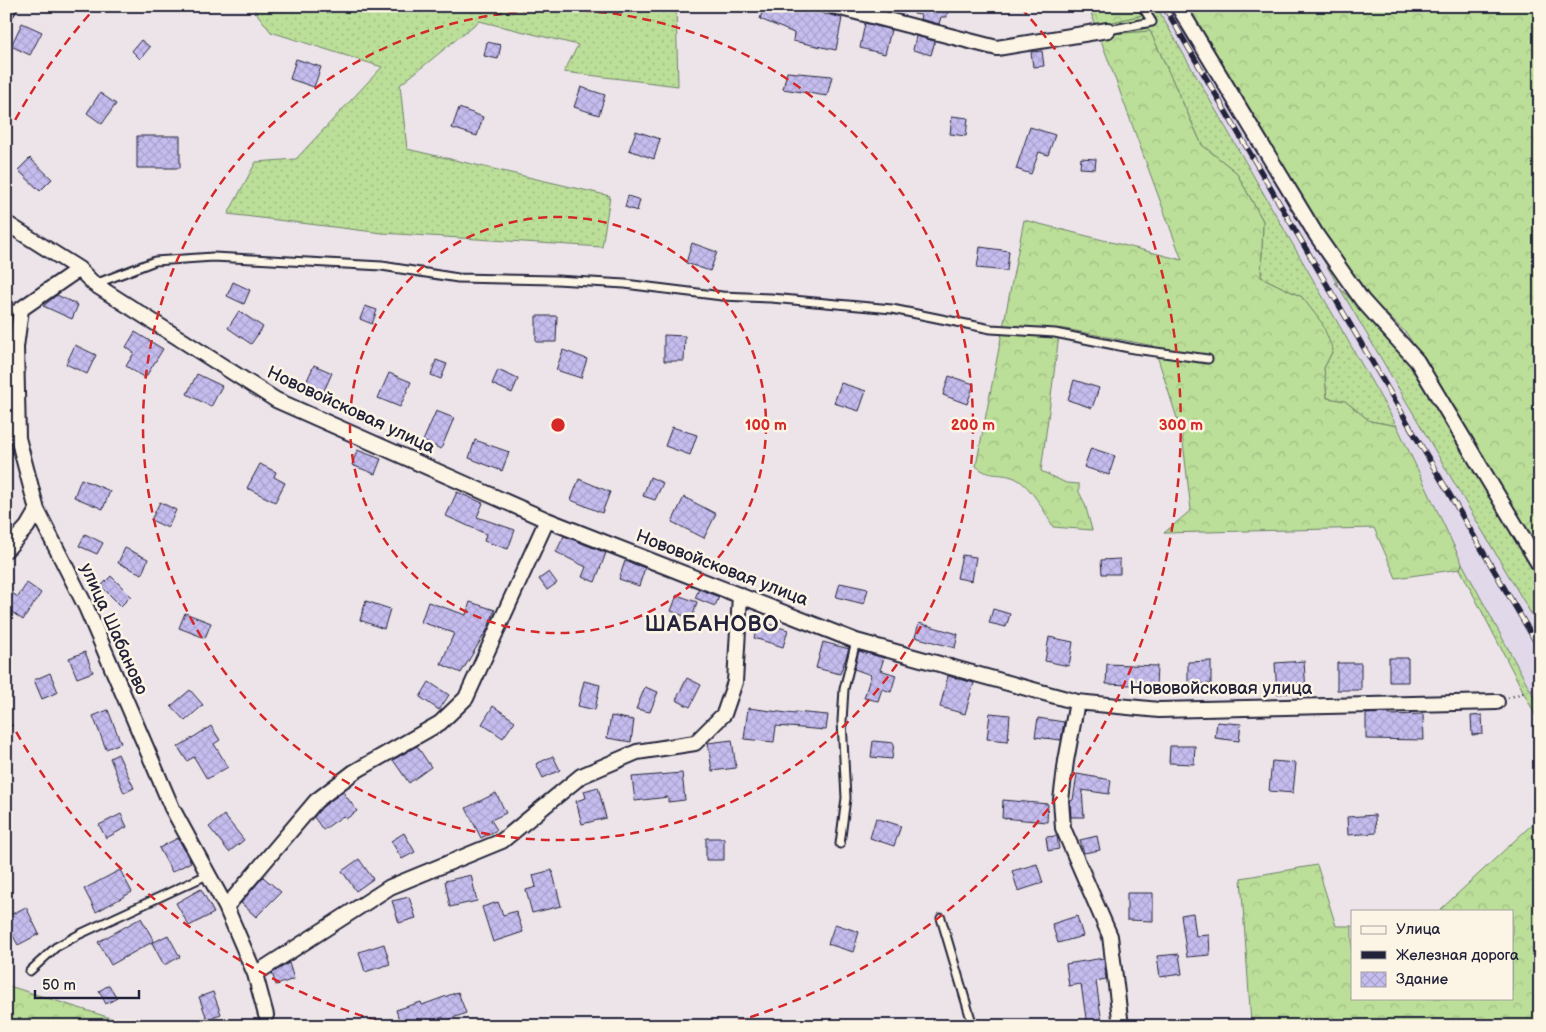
<svg xmlns="http://www.w3.org/2000/svg" width="1546" height="1032" viewBox="0 0 1546 1032" font-family="'Balsamiq Sans',sans-serif">
	<style>
		.built { fill: #e1d8ea }
		.grass { fill: url(#grass-dots); stroke: #6e806a }
		.forest { fill: url(#forest-crowns); stroke: #6e806a }
		.building { fill: url(#building-cross-hatch); stroke: #22223b }
		.lines { fill: none; stroke-linecap: round; stroke-linejoin: round }
		.service-casing { stroke: #22223b; stroke-width: 11 }
		.minor-casing { stroke: #22223b; stroke-width: 18 }
		.path { stroke: #22223b; stroke-width: 2.5; stroke-dasharray: 1 4; stroke-linecap: butt }
		.service { stroke: #fcf5e5; stroke-width: 7 }
		.minor { stroke: #fcf5e5; stroke-width: 14 }
		.rail-casing { stroke: #22223b; stroke-width: 5.5 }
		.rail { stroke: #fcf5e5; stroke-width: 4; stroke-dasharray: 11; stroke-linecap: butt }
		.ring { fill: none; stroke: #d62828; stroke-width: 2.5; stroke-dasharray: 9 6 }
		.labels { text-anchor: middle; dominant-baseline: central; stroke-width: 5; stroke-linejoin: round; paint-order: stroke }
		.street-label { font-size: 18px; fill: #22223b; stroke: #fcf5e5 }
		.district-label { font-size: 22px; font-weight: bold; letter-spacing: 1px; fill: #22223b; stroke: #fcf5e5 }
		.centre { fill: #d62828; stroke: #fcf5e5; stroke-width: 2.5 }
		.ring-label { font-size: 15px; text-anchor: middle; font-weight: bold; fill: #d62828; stroke: #fcf5e5; stroke-width: 5; stroke-linejoin: round; paint-order: stroke }
	</style>
	<defs>
		<pattern id="grass-dots" width="8" height="8" patternUnits="userSpaceOnUse" patternTransform="scale(1.25)"><rect width="8" height="8" fill="#bbde98"/><path d="M2 2h.1M6 6h.1" fill="none" stroke="#a0be84" stroke-width="1.8" stroke-linecap="round"/></pattern>
		<pattern id="forest-crowns" width="20" height="18" patternUnits="userSpaceOnUse" patternTransform="scale(1.25)"><rect width="20" height="18" fill="#bbde98"/><path d="M2 6a3 3 0 1 1 6 0M12 15a3 3 0 1 1 6 0" fill="none" stroke="#a0be84"/></pattern>
		<pattern id="building-cross-hatch" width="8" height="8" patternUnits="userSpaceOnUse" patternTransform="scale(1.25)"><rect width="8" height="8" fill="#c6bdef"/><path d="M0 0l8 8M0 8l8-8" fill="none" stroke="#aaa2ce"/></pattern>
	</defs>
	<rect width="100%" height="100%" fill="#ece4e8"/>
	<filter id="ink" filterUnits="userSpaceOnUse"><feTurbulence type="fractalNoise" baseFrequency=".02" numOctaves="2"/><feDisplacementMap in="SourceGraphic" scale="10" xChannelSelector="R" yChannelSelector="G"/><feConvolveMatrix kernelMatrix="1 2 1 2 8 2 1 2 1" color-interpolation-filters="sRGB"/></filter>
	<g filter="url(#ink)">
		<path class="built" d="M1156,6h18l366,623v79l-85,-158 -58,-124z"/>
		<path class="grass" d="M251,6h425l2,80 -114,-14 14,-27 -99,-24 -79,64 7,64 203,47 -8,51 -220,-14 -154,-19 28,-52 40,-3 86,-92 -111,-35z
			M1136,6h20l241,420 -27,-5 -25,-20 -18,-3 -3,-30 9,-18 -31,-53 -41,-20 2,-56 -27,-49 -34,-27 -52,-114 -51,4 -3,-9 46,-11z
			M1174,6l177,268 -16,9 79,81 126,211v54z
			M1462,563l78,145v16l-80,-155z"/>
		<path class="forest" d="M1088,6h48l6,9 -46,11z
			M1186,6h354v546l-133,-218 -40,-39 -45,-61z
			M1150,31l52,114 34,27 27,49 -2,56 41,20 20,26 11,27 -9,18 3,30 18,3 25,20 27,5 65,137 -2,6 -64,9 -22,-50 -210,5 27,-23 -9,-76 -28,-88 -94,-18 -19,143 25,12 13,1v8l6,12 7,26 -39,-3c-8,-15 -24,-45 -41,-50 -16,-5 -22,1 -36,-11l48,-246 158,40 -83,-225z
			M1540,817v209h-287l-2,-3 -10,-145 76,-13 19,61h16v72h160v-87h-73z
			M6,985l130,41h-130z"/>
		<path class="building" d="M764,6h29l49,12 -6,32 -43,-9 1,-8 -34,-14z
			M914,6h34l-1,11h-6l-2,7 -19,-5 1,-4 -7,-1z
			M22,23l20,9 -12,23 -19,-9z
			M865,23l26,7 -6,24 -25,-6z
			M916,36l19,5 -4,14 -18,-5z
			M141,40l9,7 -10,12 -8,-8z
			M487,42l14,3 -3,14 -14,-3z
			M1042,51l2,15 -11,1 -2,-15z
			M296,59l25,8 -7,20 -24,-8z
			M787,72l45,4 -5,20 -44,-7z
			M581,87l24,8 -6,20 -25,-8z
			M100,93l16,11 -14,20 -15,-11z
			M459,108l24,9 -6,19 -25,-8z
			M952,116l16,2 -2,18 -16,-2z
			M1030,127l25,8 -7,20 -9,-3 -8,22 -15,-5z
			M636,131l24,8 -6,20 -25,-9z
			M137,136h43v32h-43z
			M30,158l22,21 -12,12 -22,-21z
			M1081,158l15,1 -1,10 -15,-1z
			M628,196l12,4 -3,11 -12,-4z
			M692,243l25,9 -7,19 -24,-8z
			M980,247l29,4 -2,20 -30,-3z
			M233,282l17,8 -6,14 -17,-8z
			M57,295l21,10 -6,14 -29,-13z
			M365,306l12,4 -5,14 -12,-5z
			M239,311l24,16 -12,17 -23,-16z
			M536,316h21l-1,26h-20z
			M135,332l28,17 -18,29 -19,-12 8,-13 -8,-6z
			M664,335l21,1 -1,25h-20z
			M75,345l21,10 -9,19 -21,-10z
			M563,350l24,9 -6,19 -25,-8z
			M436,360l11,4 -6,15 -10,-4z
			M314,365l18,8 -9,20 -18,-8z
			M498,370l20,9 -6,14 -20,-9z
			M389,373l22,9 -11,25 -22,-9z
			M197,374l25,12 -11,21 -24,-13z
			M949,376l25,8 -7,20 -24,-9z
			M1074,380l25,8 -7,20 -24,-8z
			M841,383l25,8 -7,20 -25,-8z
			M436,411l18,7 -13,31 -18,-8z
			M672,427l25,8 -7,20 -25,-9z
			M475,440l34,12 -7,19 -33,-13z
			M1091,448l24,8 -6,19 -25,-8z
			M357,450l24,9 -6,15 -23,-9z
			M260,464l16,8 -2,5 11,6 -10,19 -28,-14z
			M650,477l13,6 -8,17 -12,-4z
			M81,479l29,12 -7,18 -29,-12z
			M579,479l31,13 -8,21 -31,-13z
			M457,492l26,11 -6,14 38,13 -7,19 -24,-8 2,-7 -40,-18z
			M684,497l32,17 -12,24 -32,-16z
			M160,502l16,8 -8,18 -17,-8z
			M85,534l18,9 -6,11 -18,-8z
			M564,536l42,17 -11,29 -13,-5 4,-10 -30,-15z
			M125,548l23,11 -6,15 -24,-11z
			M962,555l14,2 -4,24 -15,-3z
			M1120,559v15h-18l-1,-14z
			M625,561l20,7 -6,18 -20,-7z
			M549,572l8,11 -10,7 -8,-11z
			M111,576l20,20 -10,10 -20,-20z
			M27,583l14,10 -18,27 -17,-12v-19l12,8z
			M840,583l28,6 -4,15 -28,-7z
			M699,589l20,8 -4,9 -20,-8z
			M677,595l20,7 -5,17 -21,-8z
			M366,601l24,8 -6,20 -24,-9z
			M428,602l38,13 4,-13 25,8 -8,20 -26,43 -20,-9 13,-31 -33,-11z
			M993,609l17,5 -4,13 -17,-4z
			M185,613l26,10 -6,15 -26,-10z
			M759,621l29,9 -5,17 -29,-9z
			M919,623l39,11 -3,14 -40,-11z
			M1049,637l24,5 -4,24 -24,-5z
			M823,642l26,7 -9,25 -24,-6z
			M859,651l25,7 -4,12 16,5 -5,17 -9,-3 -4,12 -14,-3 7,-23 -17,-6z
			M85,652l8,20 -16,6 -8,-20z
			M1389,658h19v24h-19z
			M1211,661v23h-23v-22z
			M1304,661l2,31 -29,2 -2,-31z
			M1337,663h24v27h-24z
			M1107,664l50,2 -1,20 -50,-2z
			M50,673l8,19 -16,7 -8,-19z
			M948,676l26,7 -9,31 -25,-7z
			M687,678l14,7 -11,22 -14,-7z
			M584,681l16,4 -5,25 -17,-4z
			M429,682l20,13 -10,15 -19,-13z
			M645,687l13,5 -8,20 -14,-3z
			M190,690l13,15 -18,16 -14,-15z
			M493,706l22,15 -12,17 -21,-14z
			M748,708l47,6v-2l33,3 -2,15 -50,-4 -2,16 -30,-3z
			M108,710l13,33 -15,6 -13,-33z
			M990,713l20,2 -2,26 -21,-2z
			M1389,713v2l34,-1 1,26 -58,-1v-25z
			M1482,715l1,19 -11,1 -1,-19z
			M611,716l23,4 -3,22 -24,-4z
			M1038,718l26,4 -3,18 -26,-3z
			M1217,722l24,2 -2,17 -24,-3z
			M211,726l9,14 -6,4 14,23 -21,12 -13,-22 -7,4 -9,-14z
			M732,740l4,28 -24,3 -4,-28z
			M873,741l21,2 -2,16 -21,-2z
			M417,746l14,21 -22,16 -16,-23z
			M1170,746h25l-1,18 -25,-1z
			M118,754l16,34 -10,5 -14,-35z
			M553,756l7,14 -17,8 -7,-14z
			M1272,761l24,2 -3,30 -24,-2z
			M682,773l3,27 -17,2v-5l-33,4 -3,-24z
			M1077,774l34,6 -2,14 -27,-4 2,27h-13l-1,-16 3,-1z
			M598,787l8,31 -24,6 -6,-23 10,-3 -2,-7z
			M343,792l14,19 -11,8 -3,-3 -20,14 -9,-13 8,-10z
			M496,793l10,20 -15,7 6,10 -16,8 -15,-30z
			M1003,800l45,4 -1,18 -45,-4z
			M121,814l6,13 -21,11 -7,-13z
			M224,815l20,25 -15,12 -20,-25z
			M1375,815l1,18 -28,2 -1,-18z
			M876,818l25,8 -7,20 -24,-8z
			M404,833l11,19 -13,7 -11,-18z
			M1057,836l2,13 -11,2 -2,-14z
			M1097,836l3,14 -16,3 -4,-13z
			M178,838l13,24 -19,10 -13,-24z
			M706,838h18v22h-18z
			M359,859l14,20 -17,12 -14,-20z
			M1037,864l6,19 -25,8 -6,-20z
			M120,870l12,22 -36,20 -12,-23z
			M552,870l9,36 -29,7 -6,-23 10,-3 -3,-12z
			M471,875l6,26 -27,6 -5,-26z
			M263,877l18,15 -25,25 -15,-14z
			M201,889l13,24 -25,13 -13,-23z
			M1127,893h26v28l-26,-1z
			M409,897l7,21 -17,5 -7,-22z
			M498,902l5,13 13,-4 7,21 -30,10 -11,-35z
			M26,907l13,27 -21,11 -12,-22v-6z
			M1193,913l3,23 13,-1 1,20 -23,2 -6,-42z
			M1077,916l6,20 -25,7 -6,-19z
			M141,918l13,23 -43,24 -13,-23z
			M835,924l24,8 -6,20 -25,-8z
			M168,935l12,22 -16,8 -12,-22z
			M384,944l6,20 -25,8 -6,-20z
			M1179,954l3,20 -22,3 -3,-21z
			M1104,958l2,21 -10,2 6,42 -15,2 -6,-41 -12,2 -3,-22z
			M289,963l5,16 -18,6 -4,-12z
			M109,985l8,13 -11,6 -7,-13z
			M213,992l8,22 -14,5 -8,-22z
			M458,992l8,21 -21,8 -2,-4 -30,9h-12l-5,-16 25,-8 1,3z"/>
		<g class="lines">
			<defs>
				<path id="service" d="M1108,30l44,-8 -10,-16
					M95,284l60,-23 58,-4 169,9 76,12 98,2 69,4 97,12 49,2 121,11 99,20 64,4 79,16 74,10
					M6,309h15
					M840,844l6,-46 -4,-77 2,-32 12,-48
					M941,918l32,108
					M30,971l26,-24 24,-13 127,-59"/>
				<path id="minor" d="M833,6l164,42 111,-18
					M1178,6l139,230 45,64 55,61 123,205
					M6,12l4,-6
					M6,223l73,46 15,15 182,116 271,120 309,121 221,61 82,8 338,-8
					M79,269l-58,40 -5,38 2,91 19,72 49,97 86,201 54,99 29,67 11,41
					M6,550l21,-23 10,-17
					M1077,702l-11,59 -5,39 2,28 47,108 11,90
					M226,907l90,-106 38,-29 86,-49 26,-25 81,-178
					M255,974l135,-87 112,-46 79,-65 56,-24 58,-9 29,-29 11,-32 5,-87"/>
			</defs>
			<use href="#service" class="service-casing"/>
			<use href="#minor" class="minor-casing"/>
			<path class="path" d="M1508,698l32,-11"/>
			<use href="#service" class="service"/>
			<use href="#minor" class="minor"/>
			<defs>
				<path id="rail" d="M1164,6l376,643"/>
			</defs>
			<use href="#rail" class="rail-casing"/>
			<use href="#rail" class="rail"/>
		</g>
	</g>
	<g class="ring">
		<circle cx="558" cy="425" r="208"/>
		<circle cx="558" cy="425" r="415"/>
		<path d="M392 1025A623 623 0 0 1 8 717M8 133A623 623 0 0 1 95 8M1021 8A623 623 0 0 1 724 1025"/>
	</g>
	<g class="labels">
		<g class="street-label">
			<text transform="translate(351 410) rotate(25)">Нововойсковая улица</text>
			<text transform="translate(722 568) rotate(21)">Нововойсковая улица</text>
			<text transform="translate(114 629) rotate(66)">улица Шабаново</text>
			<text x="1221" y="688">Нововойсковая улица</text>
		</g>
		<g class="district-label">
			<text x="712" y="624">ШАБАНОВО</text>
		</g>
	</g>
	<circle cx="558" cy="425" r="8" class="centre"/>
	<g class="ring-label">
		<text x="766" y="430">100 m</text>
		<text x="973" y="430">200 m</text>
		<text x="1181" y="430">300 m</text>
	</g>
	<rect width="1546" height="1032" fill="none" stroke="#fcf5e5" stroke-width="25"/>
	<rect x="12" y="12" width="1521" height="1007" fill="none" stroke="#22223b" stroke-width="2" filter="url(#ink)"/>
	<rect x="1351" y="910" width="162" height="90" fill="#fcf5e5" stroke="#a5a1a1"/>
	<rect x="1361" y="926" width="25" height="8" fill="#fcf5e5" stroke="#a5a1a1"/>
	<text x="1396" y="934" font-size="15" fill="#22223b">Улица</text>
	<rect x="1361" y="951" width="25" height="8" fill="#22223b" stroke="#a5a1a1"/>
	<text x="1396" y="960" font-size="15" fill="#22223b">Железная дорога</text>
	<rect x="1361" y="972" width="25" height="15" fill="url(#building-cross-hatch)" stroke="#a5a1a1"/>
	<text x="1396" y="984" font-size="15" fill="#22223b">Здание</text>
	<path d="M35 990v8h104v-8" fill="none" stroke="#22223b" stroke-width="2.5"/>
	<text x="42" y="990" font-size="15" fill="#22223b" stroke="#fcf5e5" stroke-width="4" paint-order="stroke">50 m</text>
</svg>
